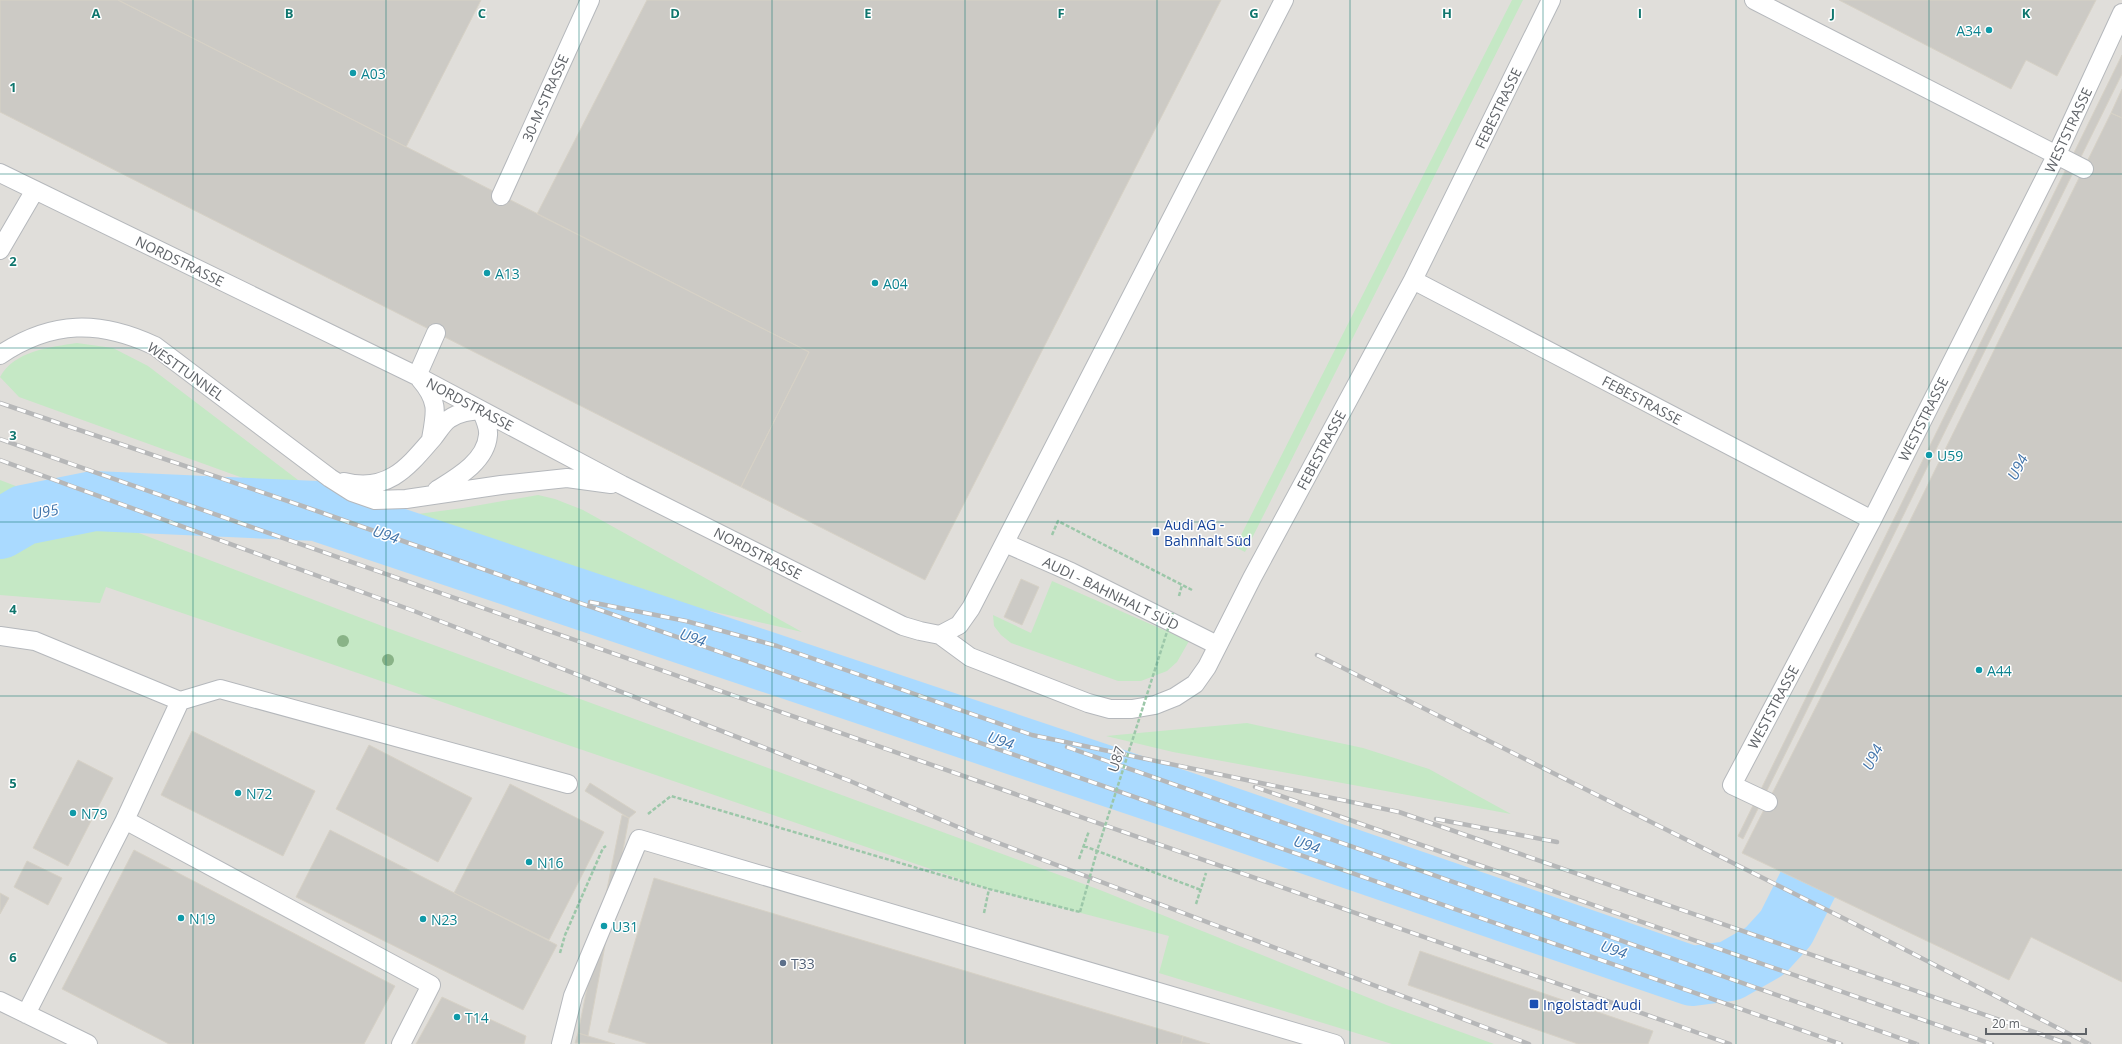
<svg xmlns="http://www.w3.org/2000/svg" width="2122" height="1044" viewBox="0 0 2122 1044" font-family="'Open Sans',sans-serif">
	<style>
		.industrial { fill: #e0deda }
		.green { fill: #c5e8c5 }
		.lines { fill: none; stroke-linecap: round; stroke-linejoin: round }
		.river { stroke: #aadaff; stroke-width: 60 }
		.building { fill: #cccac5; stroke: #d6d1c6 }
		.service-casing { stroke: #b5b8bc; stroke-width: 20 }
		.path { stroke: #9cc7a9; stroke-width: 2.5; stroke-dasharray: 4 2; stroke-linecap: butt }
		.service { stroke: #fff; stroke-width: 18 }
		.rail-casing { stroke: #b6b7b8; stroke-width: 4.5 }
		.rail { stroke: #fff; stroke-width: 3; stroke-dasharray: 9; stroke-linecap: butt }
		.path-bridge { stroke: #9cc7a9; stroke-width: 2.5; stroke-dasharray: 4 2; stroke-linecap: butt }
		.tree { fill: #89b387 }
		.grid { fill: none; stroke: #0f766e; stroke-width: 1; stroke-opacity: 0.55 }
		.culture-dot { fill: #0f9aa8; stroke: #fff; stroke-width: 1.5 }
		.transit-dot { fill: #1a4fb4; stroke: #fff; stroke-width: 1.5 }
		.service-dot { fill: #5c6f8a; stroke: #fff; stroke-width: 1.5 }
		.labels { text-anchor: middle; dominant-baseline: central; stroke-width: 3; stroke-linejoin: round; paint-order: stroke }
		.culture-label { font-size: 14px; fill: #0d838f; stroke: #fff; text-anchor: start }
		.street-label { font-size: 14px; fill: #5f6368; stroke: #fff }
		.transit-label { font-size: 14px; fill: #164399; stroke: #fff; text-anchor: start }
		.service-label { font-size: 14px; fill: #4e5e75; stroke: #fff; text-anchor: start }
		.water-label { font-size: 15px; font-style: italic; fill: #4174aa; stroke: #fff }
		.grid-label { font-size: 13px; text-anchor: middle; font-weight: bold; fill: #0f766e; stroke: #fff; stroke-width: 3; stroke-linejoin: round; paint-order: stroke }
	</style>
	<rect width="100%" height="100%" fill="#f1efe8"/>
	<path class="industrial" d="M0,0h2122v1044h-2122z"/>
	<path class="green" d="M1512,0h11l-278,552 -10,-5z
		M77,343l36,5 35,18 175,133 31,13 34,6 75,-10 75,-13 17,4 28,11 219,122 -144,-33 -100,-16 -238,-77 -301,-109 -19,-20c14,-26 50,-30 77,-34z
		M0,480l390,149 710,261 289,116 105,38h-102l-233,-71 10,-37 -180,-47 -883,-302 -6,16 -100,-8z
		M1052,581l137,60 -12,21 -10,9 -26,10h-23l-107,-38 -10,-8 -7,-9 -1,-11 38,18z
		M1247,723l116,25 66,21 82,45 -338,-62 -67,-16z"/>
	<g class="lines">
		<path class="river" d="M0,529l24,-14 70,-14 223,10 886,297 489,168 38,-5 35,-20 21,-23 59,-118"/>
	</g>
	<path class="building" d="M0,0h118l691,352 -68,135 -741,-375z
		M118,0h363l-75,147z
		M647,0h574l-296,580 -184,-93 68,-135 -272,-138z
		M1839,0h257l-39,76 -31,-16 -15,29z
		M2122,55v19l-379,765 -5,-3z
		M2122,89v29l-11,-5z
		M2111,113l11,5v864l-91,-45 -22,43 -267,-127 160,-316z
		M1021,579l18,8 -17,38 -18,-8z
		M192,731l123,60 -32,65 -122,-61z
		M369,745l103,53 -34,64 -102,-53z
		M78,760l35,18 -45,88 -35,-18z
		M590,783l46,29 -7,6 -44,-27z
		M510,784l94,48 -55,108 -95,-47z
		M622,815l7,3 -41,218 -10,-3z
		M330,830l227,115 -34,65 -227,-113z
		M134,850l261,136 -31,58h-195l-107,-55z
		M27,861l35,17 -14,27 -34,-18z
		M654,878l529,158 -2,8h-532l-41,-12z
		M0,893l9,5 -9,16z
		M1420,951l233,80 -5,13h-70l-170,-59z
		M442,997l84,39 -2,8h-108z
		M578,1033l10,3 27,8 -40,-1z
		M1183,1036l19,6 8,2h-29z"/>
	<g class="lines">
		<defs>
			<path id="service" d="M1754,0l330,169
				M0,173l417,203 205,109 281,141 17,5 20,4
				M501,196l89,-196
				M0,250l35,-60
				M1413,280l459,240
				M0,355c52,-35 100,-35 155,-9l175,132 22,14 23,8 31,-1 95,-14 66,-7 44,6
				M417,376l19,-43
				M420,379c19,22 16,33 11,60
				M344,482c44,11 64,-15 89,-44 5,-6 10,-15 16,-19 10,-7 21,-8 32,-9
				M437,490c21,-13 49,-29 51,-55 1,-8 -4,-18 -7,-25
				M1005,543l66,29 146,73
				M940,635l30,22 118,46 22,6h22l23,-4 20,-8 20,-13 12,-17 45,-89 161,-298 138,-280
				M940,635l19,-10 12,-17 313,-608
				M0,636l35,5 145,60 40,-12 348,95
				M1768,802l-36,-17 140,-265 184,-364 66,-143
				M125,820l55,-119
				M0,1001l88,43
				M26,1014l99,-194 306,165 -30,59
				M561,1044l12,-48 66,-157 696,205"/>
		</defs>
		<use href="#service" class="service-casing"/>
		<path class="path" d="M1052,535l6,-14 134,69
			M1179,596l3,-11
			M648,814l23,-18 318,93
			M1084,846l117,44
			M1079,859l10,-28
			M1196,904l10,-31
			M984,913l5,-24 91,23
			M560,953l5,-18 38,-87 3,-2"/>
		<use href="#service" class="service"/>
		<defs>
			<path id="rail" d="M0,403l317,108 1524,533
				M0,439l1730,605
				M0,460l414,151 436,170 122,52 557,211
				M590,602l96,19 91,25 255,89 367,77 670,232
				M1317,655l540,270 232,119
				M1067,747l850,297
				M1255,787l737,257
				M1436,819l121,23"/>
		</defs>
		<use href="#rail" class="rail-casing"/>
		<use href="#rail" class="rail"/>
		<path class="path-bridge" d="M1080,912l17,-61 76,-238"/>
	</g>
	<g class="tree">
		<circle cx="343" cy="641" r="6"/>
		<circle cx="388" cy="660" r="6"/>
	</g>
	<path class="grid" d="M193,0v1044M386,0v1044M579,0v1044M772,0v1044M965,0v1044M1157,0v1044M1350,0v1044M1543,0v1044M1736,0v1044M1929,0v1044M0,174h2122M0,348h2122M0,522h2122M0,696h2122M0,870h2122"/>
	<g class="culture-dot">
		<circle cx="1989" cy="30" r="4"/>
		<circle cx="353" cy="73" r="4"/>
		<circle cx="487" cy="273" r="4"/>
		<circle cx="875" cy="283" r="4"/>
		<circle cx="1929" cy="455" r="4"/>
		<circle cx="1979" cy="670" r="4"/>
		<circle cx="238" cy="793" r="4"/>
		<circle cx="73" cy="813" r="4"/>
		<circle cx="529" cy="862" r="4"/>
		<circle cx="181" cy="918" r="4"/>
		<circle cx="423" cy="919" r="4"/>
		<circle cx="604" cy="926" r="4"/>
		<circle cx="457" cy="1017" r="4"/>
	</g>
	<g class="transit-dot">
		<rect x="1152" y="528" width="8" height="8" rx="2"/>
		<rect x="1529" y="999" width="10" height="10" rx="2"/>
	</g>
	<circle class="service-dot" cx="783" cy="963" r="4"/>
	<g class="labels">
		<g class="culture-label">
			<text x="1981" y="30" text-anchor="end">A34</text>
			<text x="361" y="73">A03</text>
			<text x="495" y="273">A13</text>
			<text x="883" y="283">A04</text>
			<text x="1937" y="455">U59</text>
			<text x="1987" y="670">A44</text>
			<text x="246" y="793">N72</text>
			<text x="81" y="813">N79</text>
			<text x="537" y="862">N16</text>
			<text x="189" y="918">N19</text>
			<text x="431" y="919">N23</text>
			<text x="612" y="926">U31</text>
			<text x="465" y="1017">T14</text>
		</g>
		<g class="street-label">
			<text transform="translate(545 98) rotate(-66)">30-M-STRASSE</text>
			<text transform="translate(1498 108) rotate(-64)">FEBESTRASSE</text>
			<text transform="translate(2068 130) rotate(-65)">WESTSTRASSE</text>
			<text transform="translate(180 261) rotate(26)">NORDSTRASSE</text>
			<text transform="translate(186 371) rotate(35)">WESTTUNNEL</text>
			<text transform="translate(1642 400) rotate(28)">FEBESTRASSE</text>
			<text transform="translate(470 404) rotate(28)">NORDSTRASSE</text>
			<text transform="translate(1923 419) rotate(-63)">WESTSTRASSE</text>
			<text transform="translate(1321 450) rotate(-62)">FEBESTRASSE</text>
			<text transform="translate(758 553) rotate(27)">NORDSTRASSE</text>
			<text transform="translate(1111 593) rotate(26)">AUDI - BAHNHALT SÜD</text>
			<text transform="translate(1773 707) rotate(-62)">WESTSTRASSE</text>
			<text transform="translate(1116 759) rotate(-72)">U87</text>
		</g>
		<g class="transit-label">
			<text x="1164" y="524">Audi AG -<tspan x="1164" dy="16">Bahnhalt Süd</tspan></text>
			<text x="1543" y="1004">Ingolstadt Audi</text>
		</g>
		<g class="service-label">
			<text x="791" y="963">T33</text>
		</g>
		<g class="water-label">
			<text transform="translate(2017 467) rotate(-63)">U94</text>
			<text transform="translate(45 511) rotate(-11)">U95</text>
			<text transform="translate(386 534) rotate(19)">U94</text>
			<text transform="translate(693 637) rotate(19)">U94</text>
			<text transform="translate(1001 740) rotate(19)">U94</text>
			<text transform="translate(1872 757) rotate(-63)">U94</text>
			<text transform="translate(1307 844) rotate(19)">U94</text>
			<text transform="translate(1614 949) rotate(19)">U94</text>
		</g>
	</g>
	<g class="grid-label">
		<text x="96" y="18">A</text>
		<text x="289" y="18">B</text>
		<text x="482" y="18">C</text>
		<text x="675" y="18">D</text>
		<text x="868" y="18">E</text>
		<text x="1061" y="18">F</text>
		<text x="1254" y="18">G</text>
		<text x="1447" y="18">H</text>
		<text x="1640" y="18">I</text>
		<text x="1833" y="18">J</text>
		<text x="2026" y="18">K</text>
		<text x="13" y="92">1</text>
		<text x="13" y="266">2</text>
		<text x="13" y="440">3</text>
		<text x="13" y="614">4</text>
		<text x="13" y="788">5</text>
		<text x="13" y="962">6</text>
	</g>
	<path d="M1986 1028v6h100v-6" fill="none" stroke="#5f6368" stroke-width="2"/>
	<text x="1992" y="1028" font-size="12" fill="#5f6368" stroke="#ffffff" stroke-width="3" paint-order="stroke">20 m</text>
</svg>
